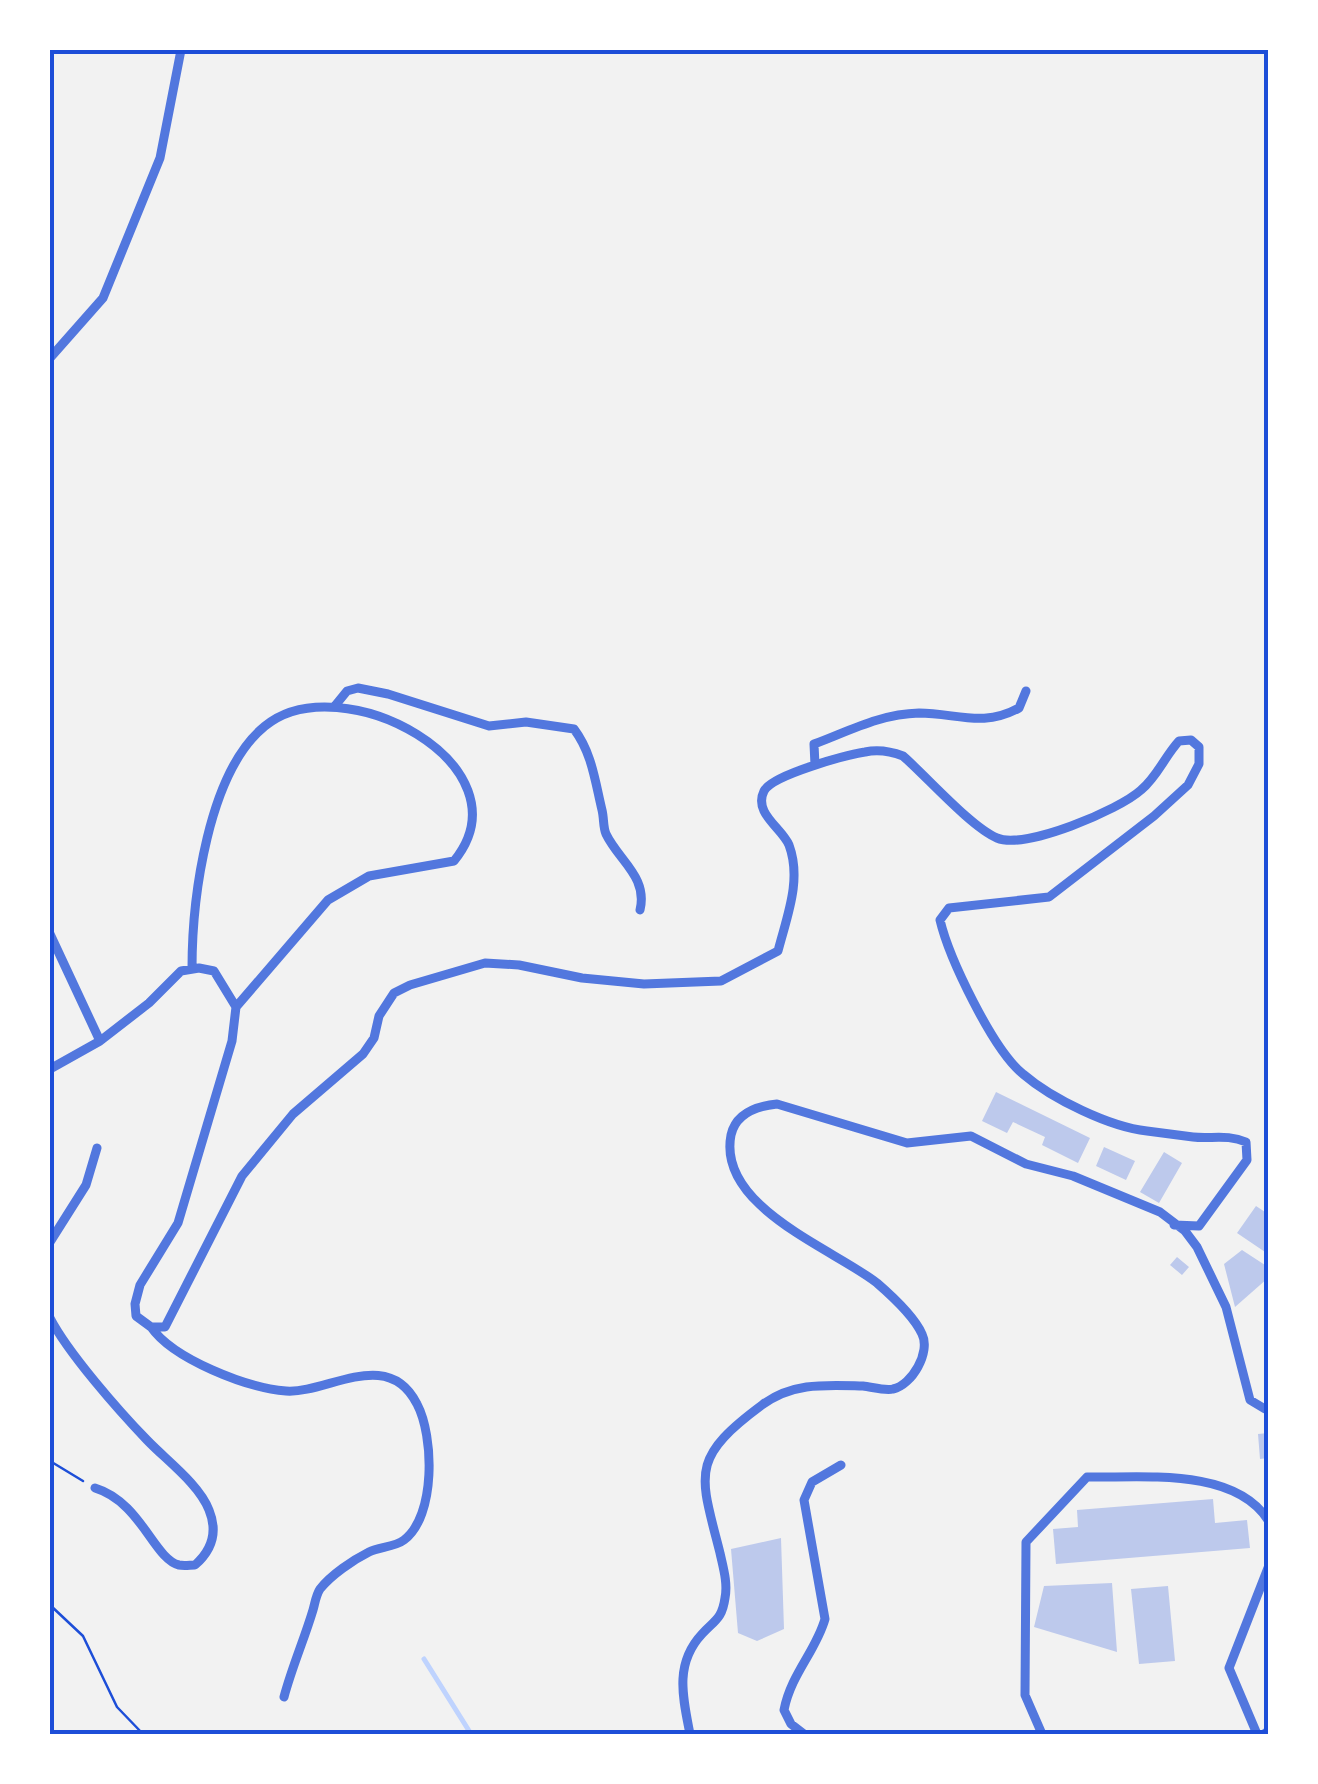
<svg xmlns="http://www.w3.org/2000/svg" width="1318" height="1784" viewBox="0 0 1318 1784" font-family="Cabin,sans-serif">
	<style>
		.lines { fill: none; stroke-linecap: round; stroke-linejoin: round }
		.stream { stroke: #bfd3fe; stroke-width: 5 }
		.building { fill: #bdc9ec }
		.path { stroke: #1d4ed8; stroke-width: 2.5 }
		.minor { stroke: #5277de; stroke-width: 9 }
		.neatline { fill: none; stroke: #1d4ed8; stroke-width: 4 }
	</style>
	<rect width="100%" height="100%" fill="#f2f2f2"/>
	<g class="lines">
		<path class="stream" d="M424,1659l47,75"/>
	</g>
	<path class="building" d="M996,1092l94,46 -12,25 -36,-18 3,-8 -32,-15 -6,11 -25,-12z
		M1104,1147l31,14 -9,19 -30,-14z
		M1164,1152l18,11 -23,40 -19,-11z
		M1256,1206l12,8v40l-31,-21z
		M1242,1250l26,17v11l-33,29 -11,-43z
		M1177,1257l12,10 -7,8 -12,-10z
		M1268,1433v25l-8,1 -2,-25z
		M1213,1499l2,24 32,-3 3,28 -194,16 -3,-35 25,-2 -1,-17z
		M781,1538l3,91 -27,12 -19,-8 -7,-84z
		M1112,1583l5,69 -83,-25 10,-41z
		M1168,1586l7,75 -36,3 -8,-75z"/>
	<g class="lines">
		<path class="path" d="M50,1461l33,20
			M50,1605l33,31 34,71 26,27"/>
		<path class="minor" d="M50,358l53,-60 57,-140 21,-108
			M334,707l13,-16 11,-3 30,6 101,32 37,-4 48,7c18,24 21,52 28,81 2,8 1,17 4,24 13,27 42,43 34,76
			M815,765l-1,-21c35,-13 66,-30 105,-31 37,0 64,15 100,-5l7,-17
			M50,934l50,107
			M192,969c0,-71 16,-197 73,-243 75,-62 267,39 189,135l-85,15 -41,24 -92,107
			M50,1069l50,-28 49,-38 32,-32 18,-3 15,3 22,36 -4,34 -54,182 -38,62 -5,19 1,12 15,11h14l77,-151 51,-62 70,-60 11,-16 5,-22 15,-23 16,-8 75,-22 34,2 63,13 62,6 77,-3 57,-30c9,-35 24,-71 11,-106 -7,-17 -36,-32 -25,-54 8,-16 82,-36 101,-39 14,-3 25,-1 38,4 24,21 68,71 94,82 28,12 122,-28 144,-48 16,-13 24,-34 38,-49l12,-1 8,7v17l-11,21 -34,31 -105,81 -100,11 -9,12c9,38 53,130 83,154 29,25 87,53 124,57 15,2 31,4 46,6 18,2 35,-3 53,5l1,18 -48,66 -25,-1
			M50,1242l36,-57 11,-37
			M50,1318c18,35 69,93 97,122 19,20 52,44 62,70 9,22 3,40 -14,55 -5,0 -11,1 -16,0 -25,-6 -38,-63 -84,-77
			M151,1327c22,32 96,61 135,64 41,3 102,-45 131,13 17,32 19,112 -13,136 -9,7 -25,7 -35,12 -16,8 -38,23 -49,37 -4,6 -5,14 -7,21 -9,30 -21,57 -29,87
			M690,1734c-7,-36 -16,-70 12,-100 13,-14 20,-15 23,-36 3,-15 -2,-31 -5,-45 -20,-79 -31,-94 42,-148 31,-23 64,-20 101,-19 9,1 22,5 30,3 19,-4 38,-37 29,-55 -8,-18 -30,-38 -45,-51 -43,-34 -160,-76 -146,-148 5,-22 27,-29 46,-31l130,39 64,-7 55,28 47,12 87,36 25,19 12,16 29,60 24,93 15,9 3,-2
			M804,1734l-13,-10 -7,-14c7,-36 32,-59 41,-91l-21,-119 8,-18 29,-17
			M1042,1734l-17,-39 1,-153 61,-65c55,1 147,-10 181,43
			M1257,1734l-28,-66 39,-100
			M1264,1734l4,-3"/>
	</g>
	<rect width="1318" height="1784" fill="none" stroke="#ffffff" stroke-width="105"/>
	<rect x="52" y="52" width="1214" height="1680" class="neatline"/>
</svg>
